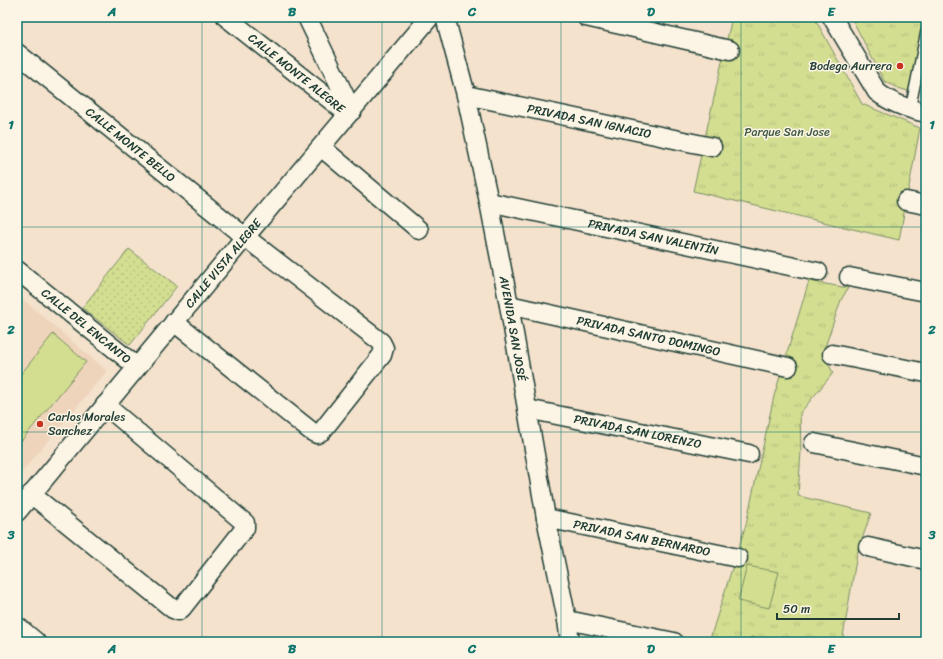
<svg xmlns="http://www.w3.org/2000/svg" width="943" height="659" viewBox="0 0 943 659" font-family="Sriracha,sans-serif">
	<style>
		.built { fill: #efd4bc }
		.grass { fill: url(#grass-dots); stroke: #798e62 }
		.park { fill: url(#park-tufts); stroke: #798e62 }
		.garden { fill: #d3de91; stroke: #798e62 }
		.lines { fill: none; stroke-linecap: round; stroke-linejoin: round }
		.lane-casing { stroke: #1f3d34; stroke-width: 12 }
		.street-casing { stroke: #1f3d34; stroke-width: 21 }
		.lane { stroke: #fcf5e5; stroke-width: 9 }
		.street { stroke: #fcf5e5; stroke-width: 18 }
		.grid { fill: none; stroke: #0f766e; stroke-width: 1; stroke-opacity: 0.55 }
		.poi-dot { fill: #c8321e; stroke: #fcf5e5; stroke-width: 1.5 }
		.labels { text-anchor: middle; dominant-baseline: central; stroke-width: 3; stroke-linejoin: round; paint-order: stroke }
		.poi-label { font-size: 12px; fill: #1f3d34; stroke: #fcf5e5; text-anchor: end }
		.street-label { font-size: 12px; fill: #1f3d34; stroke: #fcf5e5 }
		.park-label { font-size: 12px; fill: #435d47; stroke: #fcf5e5 }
		.neatline { fill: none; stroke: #0f766e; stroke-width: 1.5 }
		.grid-label { font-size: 13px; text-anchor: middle; font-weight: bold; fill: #0f766e }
	</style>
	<defs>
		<pattern id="grass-dots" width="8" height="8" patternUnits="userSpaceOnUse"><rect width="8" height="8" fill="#d3de91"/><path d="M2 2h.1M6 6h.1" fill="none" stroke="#b5bf7e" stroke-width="1.8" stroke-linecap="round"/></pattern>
		<pattern id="park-tufts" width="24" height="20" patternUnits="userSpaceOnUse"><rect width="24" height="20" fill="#d3de91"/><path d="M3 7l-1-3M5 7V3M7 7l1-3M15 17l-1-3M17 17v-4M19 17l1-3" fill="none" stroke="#b5bf7e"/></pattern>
	</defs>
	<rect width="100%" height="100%" fill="#f4e2cd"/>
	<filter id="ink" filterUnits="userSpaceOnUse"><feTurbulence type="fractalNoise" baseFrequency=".025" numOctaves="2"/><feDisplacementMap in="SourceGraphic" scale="8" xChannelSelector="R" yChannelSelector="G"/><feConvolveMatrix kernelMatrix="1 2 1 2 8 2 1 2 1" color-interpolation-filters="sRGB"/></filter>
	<g filter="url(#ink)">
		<path class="built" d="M17,294l90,77 -90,107z"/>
		<path class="grass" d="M129,249l48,37 -47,59 -48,-37z"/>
		<path class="park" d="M732,17h82l48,87 58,24 -21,112 -206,-49z
			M851,17h75v17l-15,58 -13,-4 -14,-7z
			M809,281l39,7 -7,12 -18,53 10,20 -33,40 1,38 -3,45 73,17 -14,41 -15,88h-133l37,-118 28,-128z"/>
		<path class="garden" d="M53,334l33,28 -69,84v-67z
			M747,566l32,6 -10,36 -31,-7z
			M751,637l23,5h-24z"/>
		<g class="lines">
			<defs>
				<path id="lane" d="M910,110l16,-79"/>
				<g id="street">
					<path id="s1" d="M226,17l122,97"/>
					<path d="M307,17l45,94"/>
					<path id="s2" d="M445,17l21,78 23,107 20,103 37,213 21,102 3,22"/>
					<path d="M586,17l144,33"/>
					<path d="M832,17l45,75c14,11 31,17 49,21"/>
					<path id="s3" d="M17,53l228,184 136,105 3,6 -2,7 -60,76 -5,3 -6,-3 -137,-109"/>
					<path id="s4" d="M466,95l246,52"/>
					<path d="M321,147l98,83"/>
					<path d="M906,201l20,4"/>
					<path id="s5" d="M489,202l329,70"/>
					<path id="s6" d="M17,270l120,97"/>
					<path d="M849,277l77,15"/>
					<path id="s7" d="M509,305l279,62"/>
					<path d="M832,354l94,19"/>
					<path id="s8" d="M527,409l222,45"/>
					<path d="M814,443l112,23"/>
					<path d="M31,494l142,115 5,2 4,-3 63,-80v-5l-140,-118"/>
					<path id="s9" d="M17,512l228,-275 185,-220"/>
					<path id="s10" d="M546,518l192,40"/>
					<path d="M868,547l58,13"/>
					<path d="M567,620l107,22"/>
					<path d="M17,626l19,16"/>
				</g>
			</defs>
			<use href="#lane" class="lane-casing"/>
			<use href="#street" class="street-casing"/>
			<use href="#lane" class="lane"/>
			<use href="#street" class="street"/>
		</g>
	</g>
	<path class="grid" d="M202,17v625M382,17v625M561,17v625M741,17v625M17,227h909M17,432h909"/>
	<g class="poi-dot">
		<circle cx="900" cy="66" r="4"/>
		<circle cx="40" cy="424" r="4"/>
	</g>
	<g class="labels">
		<g class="poi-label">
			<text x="892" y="66">Bodega Aurrera</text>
			<text x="48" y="417" text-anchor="start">Carlos Morales<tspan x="48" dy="14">Sanchez</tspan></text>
		</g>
		<g class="street-label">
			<text stroke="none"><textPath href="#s1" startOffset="90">CALLE MONTE ALEGRE</textPath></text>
			<text stroke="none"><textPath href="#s4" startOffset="126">PRIVADA SAN IGNACIO</textPath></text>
			<text stroke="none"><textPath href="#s3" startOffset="146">CALLE MONTE BELLO</textPath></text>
			<text stroke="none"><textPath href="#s5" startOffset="168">PRIVADA SAN VALENTÍN</textPath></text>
			<text stroke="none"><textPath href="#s9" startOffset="323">CALLE VISTA ALEGRE</textPath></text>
			<text stroke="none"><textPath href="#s6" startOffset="89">CALLE DEL ENCANTO</textPath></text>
			<text stroke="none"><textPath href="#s2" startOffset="319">AVENIDA SAN JOSÉ</textPath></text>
			<text stroke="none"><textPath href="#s7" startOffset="143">PRIVADA SANTO DOMINGO</textPath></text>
			<text stroke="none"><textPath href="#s8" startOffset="113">PRIVADA SAN LORENZO</textPath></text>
			<text stroke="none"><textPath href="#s10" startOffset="98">PRIVADA SAN BERNARDO</textPath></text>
		</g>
		<g class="park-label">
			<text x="787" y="132">Parque San Jose</text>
		</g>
	</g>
	<rect width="943" height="659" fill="none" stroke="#fcf5e5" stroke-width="44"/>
	<path d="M777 613v6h122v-6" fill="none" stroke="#1f3d34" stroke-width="2"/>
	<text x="783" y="613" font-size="12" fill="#1f3d34" stroke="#fcf5e5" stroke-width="3" paint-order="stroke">50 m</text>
	<rect x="22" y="22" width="899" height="615" class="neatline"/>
	<g class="grid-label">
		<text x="112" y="16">A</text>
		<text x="292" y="16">B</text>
		<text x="472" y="16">C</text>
		<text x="651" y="16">D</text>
		<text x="831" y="16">E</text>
		<text x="11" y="129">1</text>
		<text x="932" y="129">1</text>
		<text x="11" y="334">2</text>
		<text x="932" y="334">2</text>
		<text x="11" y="539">3</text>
		<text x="932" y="539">3</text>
		<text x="112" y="653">A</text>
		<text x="292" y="653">B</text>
		<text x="472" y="653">C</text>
		<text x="651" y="653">D</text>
		<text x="831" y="653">E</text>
	</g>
</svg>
